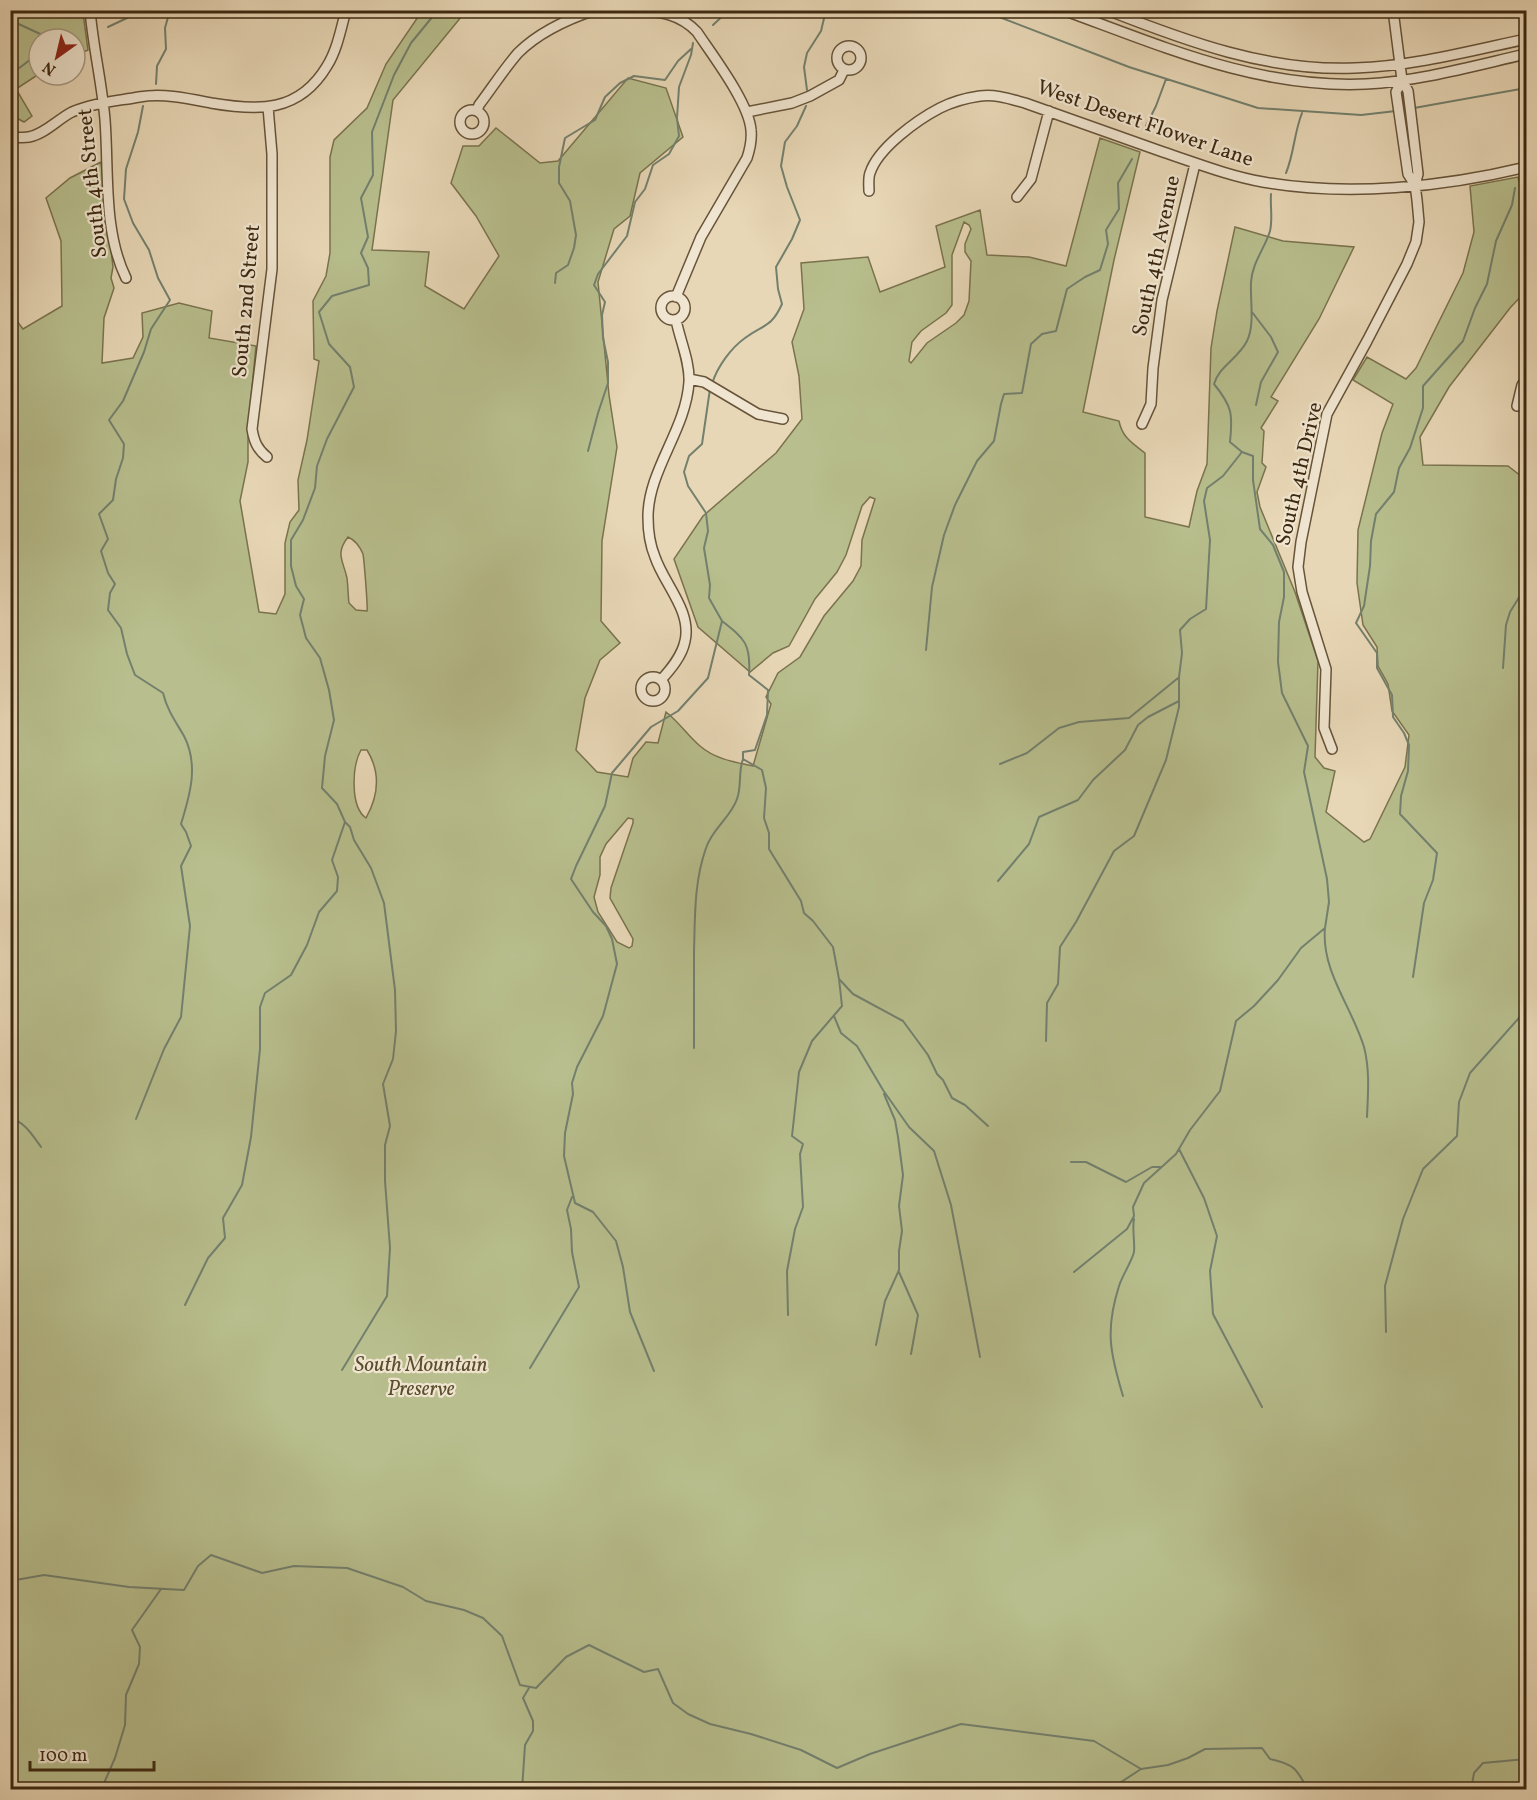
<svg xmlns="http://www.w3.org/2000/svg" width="1537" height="1800" viewBox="0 0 1537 1800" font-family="Vollkorn,serif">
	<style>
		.green { fill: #b8be8d; stroke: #7a734e; stroke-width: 1.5; fill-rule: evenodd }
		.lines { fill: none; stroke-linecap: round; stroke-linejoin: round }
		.stream { stroke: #73806e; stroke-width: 2 }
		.minor-casing { stroke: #67543a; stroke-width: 12 }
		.minor { stroke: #f0e5d0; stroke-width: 9 }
		.labels { text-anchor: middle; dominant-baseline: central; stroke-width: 4.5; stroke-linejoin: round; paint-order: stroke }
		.street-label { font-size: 21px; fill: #3c2810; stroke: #f0e5d0 }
		.park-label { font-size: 21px; font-style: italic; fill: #5b4e2f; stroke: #f0e5d0 }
	</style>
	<rect width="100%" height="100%" fill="#e8d7b6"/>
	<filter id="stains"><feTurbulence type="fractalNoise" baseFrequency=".00333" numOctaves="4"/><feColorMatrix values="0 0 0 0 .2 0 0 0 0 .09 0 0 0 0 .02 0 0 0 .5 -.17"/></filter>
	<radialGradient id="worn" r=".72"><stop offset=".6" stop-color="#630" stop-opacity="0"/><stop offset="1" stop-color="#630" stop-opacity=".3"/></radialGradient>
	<path class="green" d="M11,10l70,1 2,2 5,37 -13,6v-17h-36v35l-23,15 16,27 -8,6 -13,-7z
		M422,11h44l-73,89 -21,150 57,2 -4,34 39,23 35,-53 -23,-40 -25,-33 12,-37h16l17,-18 44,35 18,-2 70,-83 38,10 17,49 -43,36 -10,43 -16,13 -16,53 11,113 8,52 -15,94 -1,80 19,22 -20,17 -15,38 -9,52 21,22 31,5 5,-19 13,-16 12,1 8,-31c13,10 22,24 34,34 15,13 34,16 53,20l18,-62 -5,-7 12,-24 22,-16 24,-41 29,-35 8,-15 1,-26 13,-41 -5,-2 -8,9 -16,49 -9,17 -22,27 -26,47 -16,7 -23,19 -52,-45 -24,-68 29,-43 73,-63 26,-34 -3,-43 -7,-34 12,-33 -3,-46 67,-6 12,35 65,-25 -9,-41 44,-16 7,45 42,2 37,9 34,-128 40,14 -26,108 -31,152 36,9c3,16 13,22 26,32v64l44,10 8,-36 10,-27 4,-116 6,-37 18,-84 48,14 71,6 -35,72 -48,78 7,4 -17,27 3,3 -2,32 4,4 -9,25 3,15 35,85 23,69 -3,96 9,11 11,3 -9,41 38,30 6,-3 35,-72 4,-32 -17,-24 -4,-27 -10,-18 -1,-19 -14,-22 -6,-42 1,-53 24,-97 11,-29 -40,-24 14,-23 39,22 10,-11 47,-95 11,-41 -4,-46 48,-9 8,28v86l-16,17 -61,79 -29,50 3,28 85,1 18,14v1309h-1515l-1,-1477 13,17 39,-23 -1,-65 -15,-43 24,-20 31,-16 12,105 -2,11 3,10 -10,30 -2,45 31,-5 10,-21 -1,-24 37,-10 33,8 -3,27 47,8 -8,83v33l-8,39 19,111 17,2 9,-20v-51l5,-21 9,-12 -1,-30 9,-40 12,-79 -5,-2 -1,-58 13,-25 4,-23v-96l4,-17 33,-32 19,-44zM964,222l5,3 2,4 -6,15v8l6,9 -2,40 -5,14 -8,8 -29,20 -16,20 -2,-2 3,-19 9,-11 25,-18 6,-8v-50zM348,537c7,3 12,10 15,17 1,5 5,54 4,57l-11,-1 -7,-7c-1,-8 -1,-17 -2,-25 -4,-18 -12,-24 1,-41zM361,750h6c14,23 12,45 -1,68 -16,-11 -14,-52 -5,-68zM628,818l5,1v4l-22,65 -1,10 23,41 -1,7 -3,2 -12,-6 -19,-30 -4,-15 6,-22v-18l6,-13z"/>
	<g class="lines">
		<path class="stream" d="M204,10l54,2 4,-2
			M981,10l148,57 129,41 103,7 35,-4
			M10,20l41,19
			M713,25l16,-15
			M108,27l36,-17
			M10,75l29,-22
			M156,84l1,-18 9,-17 -1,-21 5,-18
			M807,90l-3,-23 3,-14 14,-22 5,-21
			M1526,91v16
			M1414,108l112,-20
			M1146,126l10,-20 10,-27
			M1286,173c8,-19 8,-40 16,-60
			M555,283l1,-10 12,-8 6,-17 2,-13 -6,-34 -11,-18v-16l6,-29 30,-18 10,-23 15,-14 14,-7 31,4 13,-19 13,-12
			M1252,312l19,25 7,15 -17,30 -5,23
			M712,384c5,-17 19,-36 33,-46 19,-14 26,-10 37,-34l-4,-15 -2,-22 16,-28 8,-19 -13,-33 -6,-21 4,-24 12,-16 9,-20
			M588,451l10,-38 10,-30v-21l-5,-24 -1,-23 3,-13 -11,-17 4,-11 29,-38 8,-34 10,-13 8,-24 16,-11 10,-18 -2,-18 2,-31 12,-32 2,-12
			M722,621c23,18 29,23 27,54l19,15 -1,25 -12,35 -12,2v7l19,11 4,18 -2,30 5,15v16l32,52 3,12 9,8 20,26 6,32 3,27 -30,35 -13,31 -7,64 11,8 -3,10 3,53 -8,22 -8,42 1,44
			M926,650l6,-63 12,-52 11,-30 22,-44 17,-20 7,-37 3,-10 18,-1 9,-49 11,-10 14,-3 11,-42 18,-12 15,-7 8,-26 -2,-14 13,-21 -1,-26 14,-24
			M1503,668l3,-43 4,-13 16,-26
			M1000,764l27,-11 32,-25 20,-6 50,-4 49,-40
			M998,881l31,-37 10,-27 39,-17 15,-20 32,-30 13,-25 10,-8 31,-16
			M1325,928c-4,43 27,79 39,119 6,23 4,46 3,70
			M1413,977l11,-74 9,-23 4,-27 -37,-39 1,-18 7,-25 1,-26 -5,-12 -11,-16 -1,-22 -15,-27v-15l-21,-30 8,-17 6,-40 1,-25 5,-27 18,-22 5,-24 11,-20 13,-40v-22l40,-45 12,-33 12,-24 9,-43 16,-36 3,-17
			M840,980l13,14 50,27 25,34 9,19 6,6 9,18 13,7 23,21
			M834,1016l7,17 16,13 26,44 26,37 25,24 17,54 29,152
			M1046,1041l1,-38 11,-19 2,-37 16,-25 38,-71 20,-15 32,-76 13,-53v-30l3,-24 -2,-23 10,-11 16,-10 4,-69 -6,-39 3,-13 16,-12 19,-24 -12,-10c3,-28 2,-36 -16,-58 5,-18 24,-25 33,-43 8,-16 3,-42 4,-59 1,-19 14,-34 19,-51 3,-13 0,-24 1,-37
			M694,1048c0,-32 0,-64 0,-96 1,-35 0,-70 12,-104 6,-19 25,-31 31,-49 5,-14 1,-27 6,-40
			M10,1118c14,3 23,18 31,29
			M136,1119l28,-70 17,-32 9,-91 -9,-60 10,-20 -5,-14 -5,-8c9,-29 18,-59 3,-88 -8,-14 -17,-26 -21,-43l-28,-18 -8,-21 -6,-26 -13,-18 2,-17 5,-9 -7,-11 -7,-22 7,-12 -9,-25 14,-14 3,-21 7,-21 1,-14 -15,-24 14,-19 21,-49 7,-23 19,-29 -12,-22 -9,-28 -16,-27 -9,-24 2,-30 12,-37 5,-26
			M1179,1149l25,49 13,38 -7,35 3,43 49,93
			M1071,1162h15l40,20 26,-15h9
			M899,1272l19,43 -7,39
			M1074,1272l53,-43 7,-13 -1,-9 11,-24 32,-29 14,-24 30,-39 16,-70 18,-15 24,-26 23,-32 24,-20 4,-26 -2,-23 -23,-107 4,-26 -26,-53 -4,-31 1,-40 5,-25v-25l-11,-27 -13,-16 -7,-49v-24l-11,-4
			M185,1305l23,-47 17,-20 -2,-20 19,-33 9,-48 9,-88v-42l5,-14 26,-18 16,-30 12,-33 18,-21 1,-14 -6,-17 13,-38 -8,-18 -15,-16 3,-32 9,-36 -5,-30 -9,-32 -14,-20 -6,-23 4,-16 -8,-13 -5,-20v-26l12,-20 12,-32 2,-22 10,-27 27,-52 -4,-20 -21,-23 -10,-32 13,-16 37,-11 -1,-17 -7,-15 7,-16 -7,-39 12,-23 -1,-43 22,-57 17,-32 27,-33
			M1386,1332l-1,-46 18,-67 20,-50 34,-33 2,-34 11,-29 56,-63
			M876,1345l9,-44 14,-31v-19l3,-20 -3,-25 4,-31 -5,-38 -3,-17 -11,-26
			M530,1368l49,-81 -7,-35 -1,-23 -4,-19 5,-13
			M342,1370l45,-74 3,-48 -5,-67v-36l5,-19 -7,-42 10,-25 3,-28 -1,-41 -11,-87 -13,-35 -17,-28 -4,-13 -4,-4
			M654,1371l-24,-59 -7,-45 -7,-26 -23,-29 -18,-9 -11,-47 1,-23 8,-39 -1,-11 5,-16 26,-51 14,-52 -5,-25 -6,-13 -13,-14 -22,-33 5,-13 29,-60 7,-33 39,-46 27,-16 30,-33 14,-57 -13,-23 1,-13 -6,-37 4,-17 -2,-18 -18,-27 -4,-14 5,-16 13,-12 8,-55
			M1123,1396c-13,-43 -18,-66 -4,-110 3,-10 13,-25 15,-34 1,-11 -2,-22 0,-33
			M10,1581l34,-6 85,12 55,3 14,-24 13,-11 51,18 32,-7 53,2 56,19 23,14 38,9 19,8 19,18 18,49 16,3 30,-31 23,-12 55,27 14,-3 15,34 15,11 22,10 41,10 50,16 36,18 33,-14 91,-30 133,17 47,28
			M101,1790l14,-32 10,-33 1,-30 13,-31 1,-17 -8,-17 29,-41
			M522,1790l3,-45 8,-14v-10l-10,-23 6,-10
			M1109,1790l32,-21 27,-4 20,-7 17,-9 57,-1 8,11c24,5 27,10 38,31
			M1471,1790l3,-17 9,-10 43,-4"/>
		<defs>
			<path id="minor" d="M90,10c3,37 12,73 15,110 4,52 -2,111 21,158
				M638,10c23,2 42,4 59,22 16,24 52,71 54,98 1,10 -1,19 -4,28l-46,79 -25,60
				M1063,10c99,36 195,79 303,74 54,-3 107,-18 160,-30
				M1107,10c79,31 162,62 248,58 59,-2 115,-17 171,-29
				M1393,10l9,70 6,11 3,24 7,59 -3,11
				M837 58a12 12 0 1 1 24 0a12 12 0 1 1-24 0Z
				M460 122a12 12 0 1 1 24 0a12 12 0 1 1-24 0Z
				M477,111l2,-6c13,-17 25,-36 39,-52 20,-20 50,-34 77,-43
				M747,112l45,-9 18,-7 29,-16 5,-10
				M10,137c6,0 13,1 19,0 16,-3 29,-18 43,-25 20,-9 45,-11 67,-15 24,-4 47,1 72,6 47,8 88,10 116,-37 10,-16 14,-37 19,-56
				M869,191c0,-5 -1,-13 1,-18 8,-25 47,-53 70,-65 12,-6 26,-10 40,-12 16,-2 30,3 45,7 46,16 92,33 138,49 33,11 66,24 100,30 85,15 180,5 263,-15
				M1017,197l14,-18 18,-68
				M661 308a12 12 0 1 1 24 0a12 12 0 1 1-24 0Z
				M689,379l15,3 54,32 25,5
				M1517,406l5,-21 4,-6
				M1142,424l9,-20 2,-36 9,-68 33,-136
				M267,457c-10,-8 -13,-16 -15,-28l20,-160v-115l-4,-47
				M641 689a12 12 0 1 1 24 0a12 12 0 1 1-24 0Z
				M661,680c10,-11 21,-24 24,-39 7,-30 -21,-57 -30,-84 -5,-12 -7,-27 -7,-40 0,-47 38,-87 41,-135 1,-20 -9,-42 -13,-62
				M1332,749l-8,-21 2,-59 -24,-77 -4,-25 3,-25 26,-128 40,-73 40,-77 9,-22 3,-20 -2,-22 -2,-15 -7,-11 -12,-82 6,-12"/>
		</defs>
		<use href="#minor" class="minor-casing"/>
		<use href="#minor" class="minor"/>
	</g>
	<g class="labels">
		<g class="street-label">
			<text transform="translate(1145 124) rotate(19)">West Desert Flower Lane</text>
			<text transform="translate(93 183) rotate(-96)">South 4th Street</text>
			<text transform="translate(1157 256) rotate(-78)">South 4th Avenue</text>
			<text transform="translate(247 301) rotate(-85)">South 2nd Street</text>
			<text transform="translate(1300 474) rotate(-77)">South 4th Drive</text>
		</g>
		<g class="park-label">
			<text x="421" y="1365">South Mountain<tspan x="421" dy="24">Preserve</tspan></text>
		</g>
	</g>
	<rect width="1537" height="1800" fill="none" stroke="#e8d7b6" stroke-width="36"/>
	<rect x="12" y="12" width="1513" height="1776" fill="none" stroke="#3c2810" stroke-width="3"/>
	<rect x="18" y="18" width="1501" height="1764" fill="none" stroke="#3c2810" stroke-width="1.5"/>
	<g transform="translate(57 57) rotate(214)"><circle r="28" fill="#f0e5d0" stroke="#a89983" stroke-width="1.5"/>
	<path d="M0-4.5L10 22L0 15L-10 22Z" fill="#8f2418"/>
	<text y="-9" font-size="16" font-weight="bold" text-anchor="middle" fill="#3c2810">N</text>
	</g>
	<path d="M30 1761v9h124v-9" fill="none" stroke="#3c2810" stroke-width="3"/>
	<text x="39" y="1761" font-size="18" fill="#3c2810" stroke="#f0e5d0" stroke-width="4.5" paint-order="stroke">100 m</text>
	<rect width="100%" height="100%" filter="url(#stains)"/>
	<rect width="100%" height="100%" fill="url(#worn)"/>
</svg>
